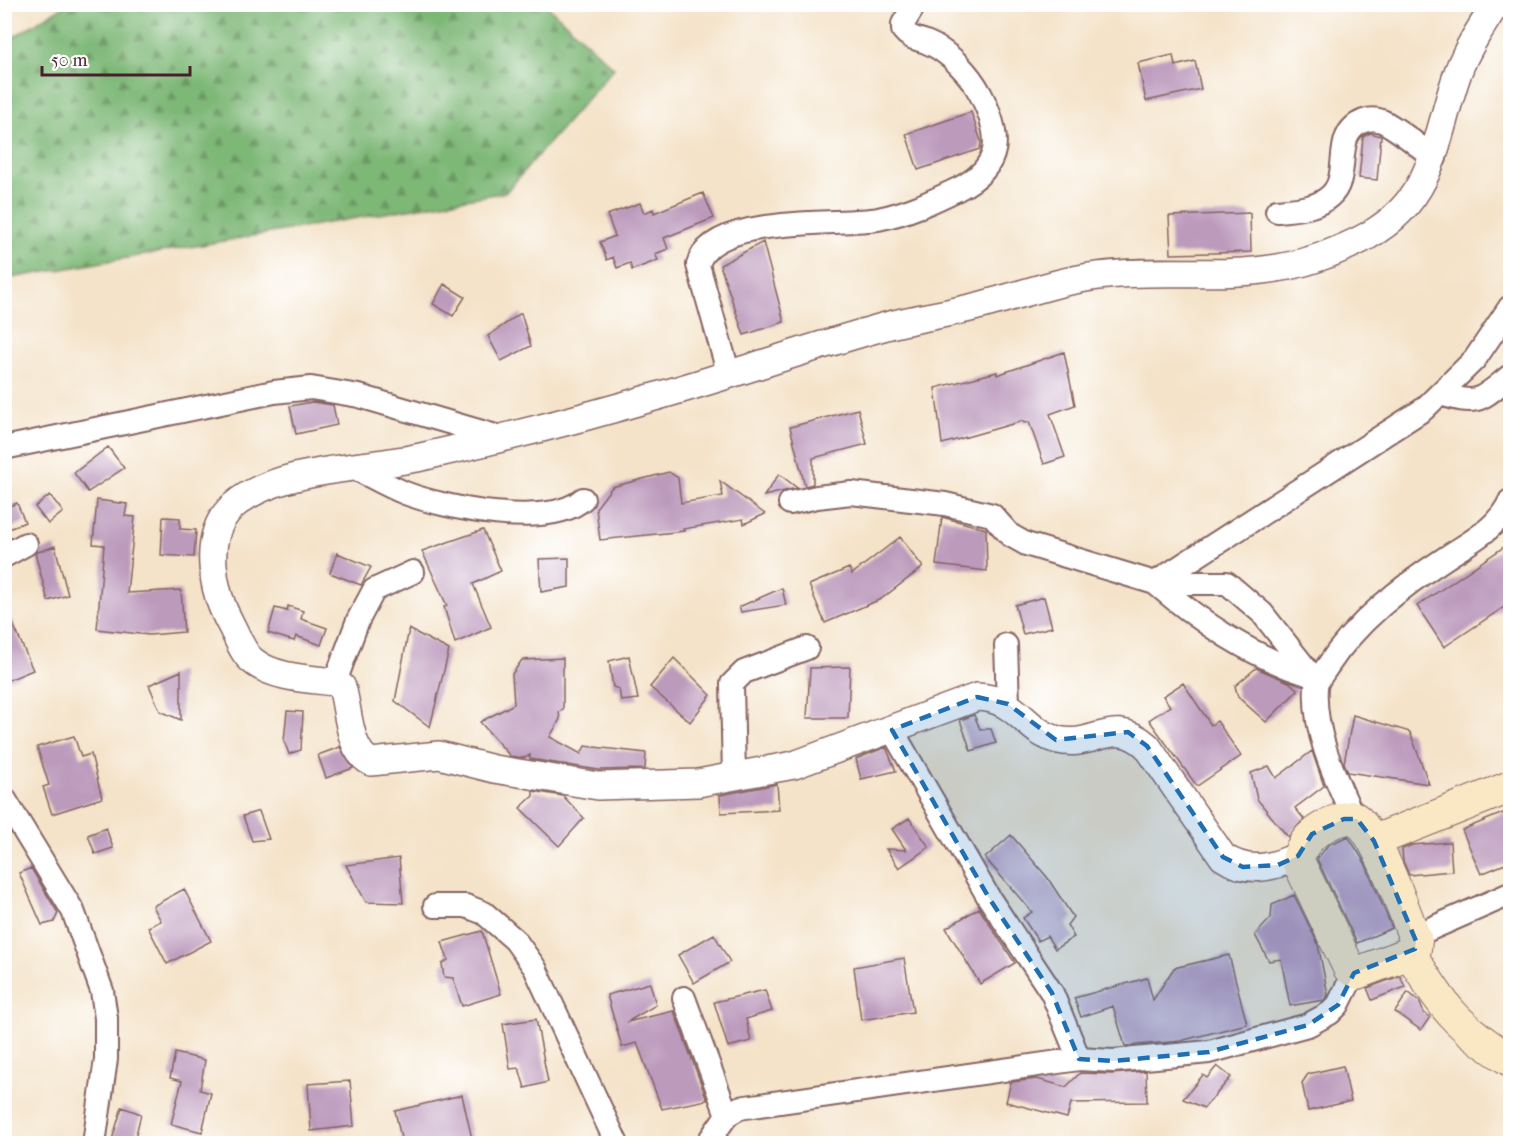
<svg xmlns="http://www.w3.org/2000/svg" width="1515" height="1148" viewBox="0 0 1515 1148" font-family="'IM FELL French Canon',serif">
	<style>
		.forest { fill: url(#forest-firs); stroke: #646c51; stroke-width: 1.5 }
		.building { fill: #bc9abc }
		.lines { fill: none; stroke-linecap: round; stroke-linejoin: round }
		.minor-casing { stroke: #866462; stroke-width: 26 }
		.tertiary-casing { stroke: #866462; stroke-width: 30 }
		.secondary-casing { stroke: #866462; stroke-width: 34 }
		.minor { stroke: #fff; stroke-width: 22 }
		.tertiary { stroke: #fff; stroke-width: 27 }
		.secondary { stroke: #fae7c3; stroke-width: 32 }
		.marked { fill: #1f6fb2; fill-opacity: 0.2; stroke: #1f6fb2; stroke-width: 4.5; stroke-dasharray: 12 8; stroke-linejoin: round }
	</style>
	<defs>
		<pattern id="forest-firs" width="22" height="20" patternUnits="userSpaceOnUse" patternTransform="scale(1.5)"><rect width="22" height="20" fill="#7eb877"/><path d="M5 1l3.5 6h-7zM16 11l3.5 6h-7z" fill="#699562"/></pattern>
	</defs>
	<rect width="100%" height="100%" fill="#fff"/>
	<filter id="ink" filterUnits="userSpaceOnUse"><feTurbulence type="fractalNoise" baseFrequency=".0167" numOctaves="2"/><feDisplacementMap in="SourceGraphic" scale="12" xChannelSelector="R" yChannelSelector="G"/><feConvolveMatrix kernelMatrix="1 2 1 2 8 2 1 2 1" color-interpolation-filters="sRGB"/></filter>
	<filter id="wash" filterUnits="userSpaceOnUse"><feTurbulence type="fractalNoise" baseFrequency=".008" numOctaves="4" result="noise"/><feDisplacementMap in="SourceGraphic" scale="24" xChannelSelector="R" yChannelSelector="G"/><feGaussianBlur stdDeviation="1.35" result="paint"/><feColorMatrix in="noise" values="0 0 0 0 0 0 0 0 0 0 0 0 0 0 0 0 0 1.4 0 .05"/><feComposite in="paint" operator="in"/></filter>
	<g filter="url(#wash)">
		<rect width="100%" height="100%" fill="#f4e3c9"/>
		<path class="forest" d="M67,4l479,1 68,63 -108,124 -501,87v-237z"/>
		<g id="blocks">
			<path class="building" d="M1173,55l2,11 20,-5 6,28 -55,12 -8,-38z
				M971,112l10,29 -1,8 -62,21 -12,-36z
				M1370,133l11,3 -4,44 -18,-2 4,-41z
				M703,193l11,25 -50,20 4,11 -13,5 3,6 -26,10 -2,-7 -13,5 -4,-11 -6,3 -7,-18 15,-6 -8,-21 33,-12 4,10 9,-4 1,4z
				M1250,213l1,39 -80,2 -2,-38z
				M763,242l21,80 -40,13 -24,-70z
				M444,284l21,13 -12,19 -20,-12z
				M521,313l10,33 -30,15 -13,-25z
				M1064,352l11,53 -25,9 15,43 -21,7 -15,-42 -5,1 -1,-2 -81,23 -7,-56 62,-16v3z
				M312,402l21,3 4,20 -41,9 -6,-28z
				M858,409l9,35 -54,14v26l-8,2 -15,-59z
				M108,447l16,21 -36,24 -14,-19z
				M669,472l9,6 3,25 42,-7 -3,-15 45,33 -21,10 -1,-5 -60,10 1,2 -84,9 -4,-32 16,-21z
				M779,474l18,14 -33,8z
				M50,495l13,17 -15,12 -13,-17z
				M97,500l30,4 -2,12 10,1 -8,76 54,-3 3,42 -35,3 -52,-6 7,-84 -11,-1z
				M17,503l8,19 -21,9v-23z
				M163,517l17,1v11l16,1 -2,27 -33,-2z
				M942,517l44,12 1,42 -51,-6z
				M483,530l18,41 -28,13 18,43 -36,16 -11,-36 3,-1 -25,-55z
				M900,537l23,30 -42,32 -56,24 -16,-38 40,-17 3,6z
				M1510,543v60l-66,44 -27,-41z
				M55,546l13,49 -20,6 -13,-48z
				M337,553l34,14 -10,18 -31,-12z
				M569,558v29l-28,5 -2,-33z
				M782,588l4,17 -45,7 -2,-5z
				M1044,597l8,30 -29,7 -8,-29z
				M4,603l29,67 -29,12z
				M288,606l15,5 -2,8 26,9 -6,17 -25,-9 -2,5 -26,-8 7,-25 12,3z
				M409,629l40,21 -19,77 -35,-26z
				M629,656l9,43 -17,2 -2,-12 -6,-2 -4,-26z
				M563,658v51l-4,3 1,7 -10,18 31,17 4,-8 61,7 -1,16 -46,1 -69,-11v-4l-6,3 -14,-2 -30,-34 34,-18 -2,-30 10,-14z
				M674,658l37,37 -21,27 -40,-35z
				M850,667l-2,51h-41l3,-50z
				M1256,668l33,14 9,8 -32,32 -28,-25 -3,-11z
				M181,671v49l-21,-9 -11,-26z
				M1183,683l28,42 6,-4 24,35 -44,30 -48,-66 21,-14 -7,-10z
				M287,711l16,1 -2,38 -12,4 -5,-13z
				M974,715l6,14h11l5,14 -25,8 -11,-31z
				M1353,715l57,17 19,52 -81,-12 -4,-9z
				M74,736l7,21 10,-3 11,44 -50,16 -9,-27 6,-2 -12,-38z
				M340,747l13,21 -27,10 -8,-23z
				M886,747l10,24 -35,8 -5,-20z
				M1312,751l12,35 -29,22 9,11 -16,18 -31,-38 -6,-26 18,-7 7,12z
				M777,784l2,26 -58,3 -1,-18z
				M533,791l30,5 21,22 -25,28 -39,-38 13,-12z
				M1510,810v52l-29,12 -19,-44z
				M259,811l10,28 -17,2 -9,-25z
				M909,818l20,29 -30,21 -13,-19 20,1 -14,-21z
				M106,828l7,20 -18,6 -7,-19z
				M1011,835l36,42 26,40 -6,8 7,12 -19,12 -8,-13 -9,5 -15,-23 9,-6 -47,-54z
				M1348,836l17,27 27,65 -35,15 -40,-84 11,-14z
				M1450,842l2,29 -43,4 -6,-14 -1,-12 10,-4z
				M399,858l4,45 -37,-1 -20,-37z
				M31,868l27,45 -4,9 -12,3 -23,-52z
				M184,889l27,52 -44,23 -19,-37 13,-6 -8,-15z
				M1294,895l24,49 10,51 -4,5 -34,6 -9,-47 -12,2 -14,-26 16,-17 1,-13z
				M979,908l36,55 -35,21 -34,-56z
				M482,931l19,63 -39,12 -9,-28 -9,-1 -2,-13 6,-4 -6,-18z
				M714,934l16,28 -36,21 -16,-28z
				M1229,955l18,69 -67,17 -55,5 -12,-40 -32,11 -7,-19 73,-20 6,22 21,-32z
				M904,958l9,54 -52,8 -7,-53z
				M1400,976l5,11 -33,13 -5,-12z
				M650,983l6,22 -29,17 47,-11 33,89 -45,9 -25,-66 -15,4 -15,-52z
				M765,990l7,21 -26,8 5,22 -23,6 -14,-45z
				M1408,992l11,9 5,12 6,4 -9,13 -26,-18z
				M536,1019l12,63 -23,6 -6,-20 -9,1 -7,-45z
				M175,1053l30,7 -5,30 11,3 -9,39 -31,-8 11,-43 -12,-3z
				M1217,1066l14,11 -27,31 -21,-9 20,-24 4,3z
				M1343,1066l8,35 -43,10 -6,-28 6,-9z
				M1146,1071l1,31 -76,1 -4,15 -61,-16 5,-20 26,-3 29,8 14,-14 32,1z
				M350,1081l4,45 -43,5 -3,-47z
				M462,1095l11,48h-71l-7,-32z
				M122,1107l19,7 -7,29h-23z"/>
		</g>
	</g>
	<g filter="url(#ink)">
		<use href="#blocks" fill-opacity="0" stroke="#866462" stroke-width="1.5"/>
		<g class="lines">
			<defs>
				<path id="minor" d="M1277,211c18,-2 39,-2 53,-15 23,-20 0,-62 34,-75 5,-2 12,-2 18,0 16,7 38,27 53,37
					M729,375l-31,-110c13,-51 138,-39 180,-46 30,-6 53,-17 80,-30 45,-23 44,-52 23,-94 -11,-21 -32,-44 -55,-53 -10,-4 -16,-3 -23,-12v-6l12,-20
					M1441,394c38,12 39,6 69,-18
					M4,448l270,-56 37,-4 48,8 140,41
					M352,467c17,8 35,19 53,26 39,15 145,37 178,6
					M790,503l27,-6 34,-4 94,11 47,11 18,20 16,9 129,39h72l35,30 49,62
					M4,556l22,-12
					M1006,645l2,59
					M1310,675c-60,-19 -108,-52 -155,-92l269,-174 51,-50 35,-52
					M335,682l23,-62 16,-30 39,-18
					M892,730l97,168 63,95 27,66
					M734,777l-2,-93 12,-12 63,-24
					M4,798l69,113 29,80 4,27v41l-12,85
					M1353,817c-18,-40 -40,-85 -37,-130 1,-7 7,-14 11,-20 30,-46 74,-80 120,-110 23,-15 51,-29 63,-56
					M435,906h31l18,7 31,27 20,28 82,176
					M1414,936l96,-42
					M684,998l43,117
					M707,1144l20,-29 12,-7 340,-49 34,2 96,-9 99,-27 22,-12 8,-8 16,-32"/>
				<path id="tertiary" d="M1298,856c-26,12 -50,18 -75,1l-76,-111c-35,-31 -53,3 -89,-6 -33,-8 -40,-42 -81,-43l-183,68 -96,18 -100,3 -104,-17 -55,-14 -68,7c-23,-11 -22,-52 -29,-75l-7,-5c-25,-3 -62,-4 -82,-21 -10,-7 -16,-25 -22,-36 -19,-34 -30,-90 2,-119 44,-39 134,-37 188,-49 81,-18 162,-39 240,-62 77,-22 152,-49 229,-70 28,-7 56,-11 84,-18 41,-10 82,-26 124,-31 59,-8 120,2 179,-8 28,-4 56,-15 81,-27 78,-38 75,-98 100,-169 9,-24 24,-46 38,-68"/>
				<path id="secondary" d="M1353,817c24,13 52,97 63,124l-1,8 -5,4 -53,20 -8,-5 -51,-107c3,-25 31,-41 55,-44z
					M1374,841l136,-54
					M1410,953c33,54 46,73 100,107"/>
			</defs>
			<use href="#minor" class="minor-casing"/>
			<use href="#tertiary" class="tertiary-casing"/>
			<use href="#secondary" class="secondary-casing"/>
			<use href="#minor" class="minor"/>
			<use href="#tertiary" class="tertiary"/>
			<use href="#secondary" class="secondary"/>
		</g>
	</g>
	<path class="marked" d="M977,697l31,7 48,36 72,-8 19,14 76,111 20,10 35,-2 20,-9 14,-22 32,-15h13l17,22 42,100 -1,8 -61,24 -16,32 -30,20 -99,27 -96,9 -34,-2 -27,-66 -63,-95 -97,-168z"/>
	<rect width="1515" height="1148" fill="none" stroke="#fff" stroke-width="24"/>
	<path d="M42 66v9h148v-9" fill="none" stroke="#4a1f2b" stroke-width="3"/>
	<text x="51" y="66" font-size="18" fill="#4a1f2b" stroke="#ffffff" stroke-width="4.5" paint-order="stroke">50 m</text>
</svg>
